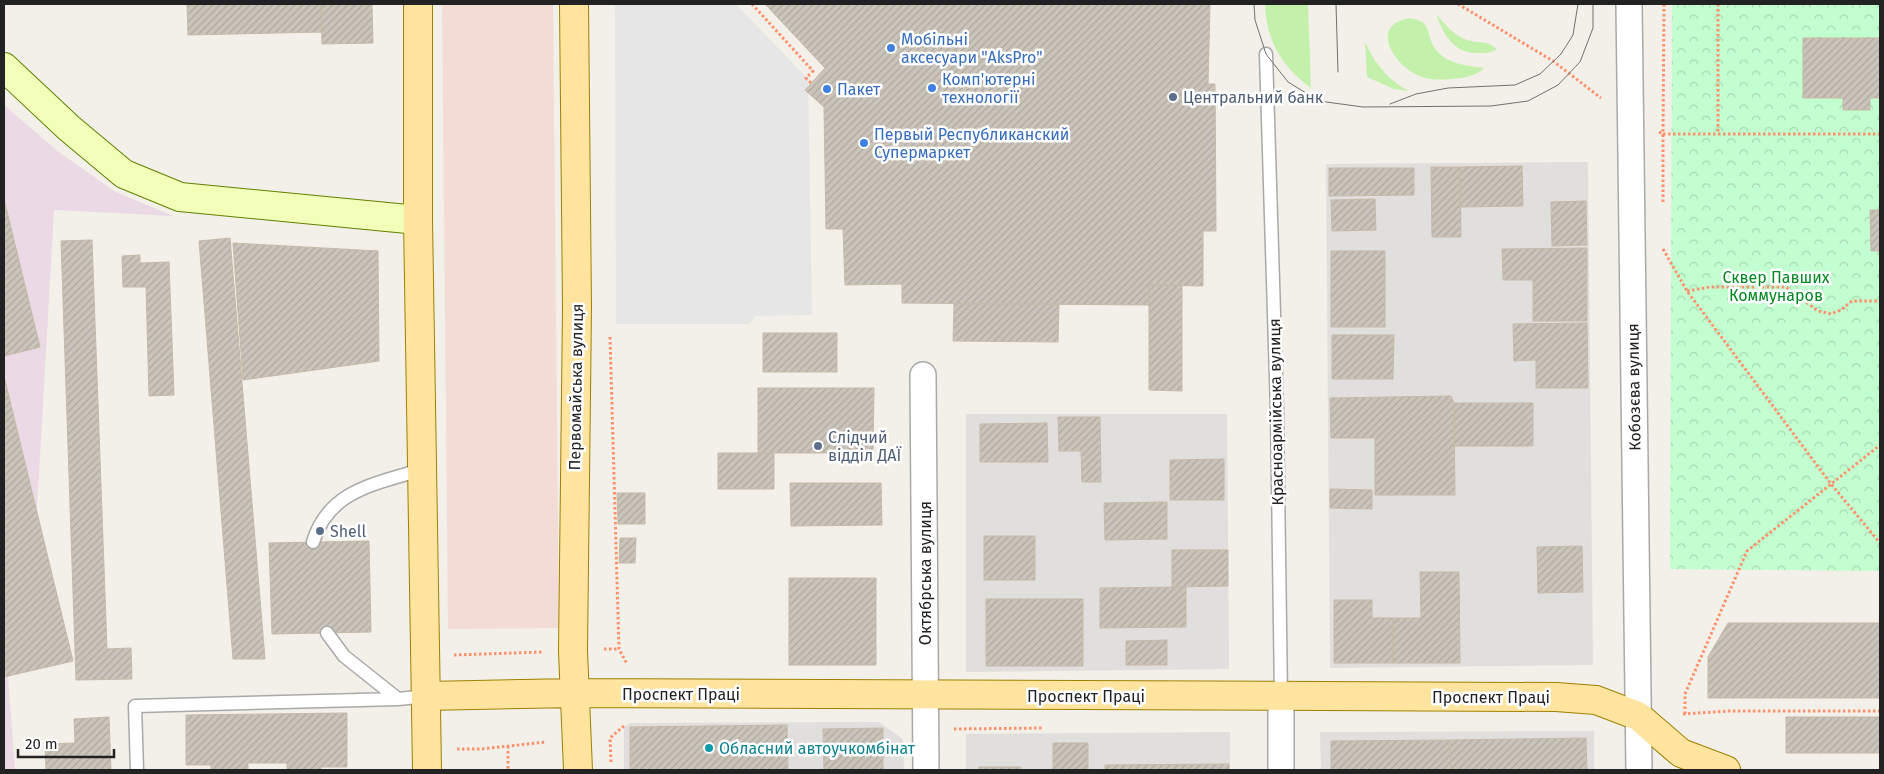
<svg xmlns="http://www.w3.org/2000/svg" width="1884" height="774" viewBox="0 0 1884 774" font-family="'Fira Sans',sans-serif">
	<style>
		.residential { fill: #e0dfde }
		.commercial { fill: #f4dcd6 }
		.industrial { fill: #ecd9e6 }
		.grass { fill: #c3f0ab }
		.park { fill: url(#park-crowns) }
		.parking { fill: #e6e6e6 }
		.building { fill: url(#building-hatch); stroke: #c6b9a8 }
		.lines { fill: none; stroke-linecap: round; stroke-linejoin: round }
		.lane-casing { stroke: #a9a9a9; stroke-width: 15 }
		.street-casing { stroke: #a9a9a9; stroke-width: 28 }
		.secondary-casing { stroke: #618100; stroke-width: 30 }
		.primary-casing { stroke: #9f8100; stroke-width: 30 }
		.path { stroke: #ff906c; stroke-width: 3; stroke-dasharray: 2.5 2.5; stroke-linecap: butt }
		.lane { stroke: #fff; stroke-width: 12 }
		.street { stroke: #fff; stroke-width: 25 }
		.secondary { stroke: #f1ffb9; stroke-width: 28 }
		.primary { stroke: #ffe4a0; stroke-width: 28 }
		.tram { stroke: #707070; stroke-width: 1 }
		.shop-dot { fill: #3f7fe0; stroke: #fff; stroke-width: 2 }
		.service-dot { fill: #5c6f8a; stroke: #fff; stroke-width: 2 }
		.culture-dot { fill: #0f9aa8; stroke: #fff; stroke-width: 2 }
		.labels { text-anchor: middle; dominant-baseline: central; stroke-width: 5; stroke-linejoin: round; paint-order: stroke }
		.shop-label { font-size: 16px; fill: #366cbe; stroke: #fff; text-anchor: start }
		.service-label { font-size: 16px; fill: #4e5e75; stroke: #fff; text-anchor: start }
		.park-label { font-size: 16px; fill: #038721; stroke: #fff }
		.street-label { font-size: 16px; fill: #222; stroke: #fff }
		.culture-label { font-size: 16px; fill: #0d838f; stroke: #fff; text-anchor: start }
	</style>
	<defs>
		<pattern id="park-crowns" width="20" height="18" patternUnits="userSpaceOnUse" patternTransform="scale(1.25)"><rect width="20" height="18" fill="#c3fed0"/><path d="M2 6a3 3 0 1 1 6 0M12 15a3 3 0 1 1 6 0" fill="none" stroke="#a7d9b2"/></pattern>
		<pattern id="building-hatch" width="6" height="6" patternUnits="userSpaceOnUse" patternTransform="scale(1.25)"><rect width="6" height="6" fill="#cbc4ba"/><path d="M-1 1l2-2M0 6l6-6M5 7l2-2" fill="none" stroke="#aea8a0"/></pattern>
	</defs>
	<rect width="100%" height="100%" fill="#f2f0e8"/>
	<path class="residential" d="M1588,162l5,503 -263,3 -4,-504z
		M966,414h261l2,255 -263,3z
		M879,722l24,17 1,31h-280v-42l6,-5z
		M1594,731v39h-273l-1,-38z
		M1230,732v38h-264v-36z"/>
	<path class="commercial" d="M442,4h111l6,624 -111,1z"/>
	<path class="industrial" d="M4,105l52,45 58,41 59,25 -119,-6 -17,299 9,132 -26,32 -12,3 7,94h-11z"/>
	<path class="grass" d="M1265,4h43l3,84c-29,-21 -45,-48 -46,-84z
		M1436,14c9,10 18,22 31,26 15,5 16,-2 30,9 -5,4 -12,4 -19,4 -24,1 -35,-19 -42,-39z
		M1410,18c20,4 16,10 22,25 8,20 34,23 52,25 -8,8 -20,10 -32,11 -10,1 -20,1 -30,-2 -27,-9 -55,-52 -12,-59z
		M1365,42c11,23 22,37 44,49l-15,-2 -27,-12z"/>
	<path class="park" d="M1672,4h208v567l-210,-2z"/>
	<path class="parking" d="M615,4h121l72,75 4,236 -56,1 -7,8h-133z"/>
	<path class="building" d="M187,4h134l1,28 -134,3z
		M321,4h51l1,39 -51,1z
		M765,4h445l-2,80h7l1,147h-13v55l-54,-1v20l-247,-2v-19l-57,1 -2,-56h-17l-2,-122 -19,-17 20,-22z
		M1803,38h77v60h-10v12h-27v-12h-40z
		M1522,166l1,40 -63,1v-40z
		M1431,167h29l1,70h-29z
		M1329,168h85v27l-85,1z
		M4,199l36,148 -36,9z
		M1375,199l1,31 -44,1 -1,-31z
		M1586,201l1,44 -35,1 -1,-44z
		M1870,210h10v41h-9z
		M230,238l35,421h-32l-34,-418z
		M92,240l15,409 24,-1 1,31 -56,1 -15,-439z
		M233,243l145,8 1,110 -136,19z
		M1587,248v73h-54v-41h-30l-1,-31z
		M1331,251h54v76h-54z
		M140,255v8l29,-1 5,133 -25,1 -3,-109h-23l-1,-31z
		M1149,285h33v106l-33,-1z
		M954,304h105l-1,38 -105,-1z
		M1587,323l1,65h-52v-28l-22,1 -1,-37z
		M763,333h74v39h-74z
		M1332,335h62l-1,44h-61z
		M4,376l69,285 -69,16z
		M758,388h116l-1,65h-115z
		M1451,396l3,7 1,92h-80v-57h-44l-1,-40z
		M1454,403h79v43h-79z
		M1058,417h42l1,65h-19l-1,-31h-22z
		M1047,423l1,39h-68v-38z
		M718,453h56v36h-56z
		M1224,459v41h-54v-40z
		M790,483h91l1,42 -91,1z
		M1330,489l42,1v19l-42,-1z
		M617,493h28v31h-27z
		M1167,502v37l-62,1 -1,-37z
		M984,536h51v44h-51z
		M620,538h16l-1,25h-16z
		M369,541l2,91 -99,2 -3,-91z
		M1582,546l1,46 -45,1 -1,-46z
		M1172,550h56v36l-56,1z
		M1420,572h39l1,91h-67v-45h28z
		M789,578h87v87h-87z
		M1186,587v40l-86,1v-40z
		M986,599h97v67h-97z
		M1334,600h38v18h21v45h-59z
		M1728,623h152v75h-172v-41z
		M1167,640v25h-41v-24z
		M347,713v54h-26v3h-34v-7h-39v7h-37v-5h-25v-50z
		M109,717l2,53h-65l-1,-26 30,-1 -1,-24z
		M1786,717h94v36h-94z
		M787,725l1,45h-158v-43z
		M883,728v42h-59l-1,-41z
		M1586,738l1,32h-136l-1,-30z
		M1450,740l1,30h-120v-29z
		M1053,743h35v27h-35z
		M1229,764v6h-124v-5z
		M979,767h42v3h-42z"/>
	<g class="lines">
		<defs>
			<path id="lane" d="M1266,54l11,357 4,286
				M313,542c16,-53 64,-58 110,-73
				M327,633l17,23 54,43 29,-3
				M137,770l-2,-64 263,-7"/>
			<path id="street" d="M1629,4l10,766
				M923,375l3,395
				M1281,697v73"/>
			<path id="secondary" d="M4,67l65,61 55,46 56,23 238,23"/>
			<path id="primary" d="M418,4v216l9,550
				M574,4l3,304 -4,343 5,119
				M427,696l147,-3 982,4 40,3 42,16 43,37 45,17"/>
		</defs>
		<use href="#lane" class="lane-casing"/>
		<use href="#street" class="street-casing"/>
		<use href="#secondary" class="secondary-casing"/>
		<use href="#primary" class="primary-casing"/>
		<path class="path" d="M752,4l61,67 -7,7 5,5
			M1458,4l95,57 48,37
			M1664,4l-1,130h217
			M1718,4v130
			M1659,132l4,2v69
			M1663,249l24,42 144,193 49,59
			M1687,291l23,-4h76l32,24 13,3 10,-4 11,-9h28
			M610,337l9,312 8,15
			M604,649h15
			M454,655l89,-3
			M1683,714l46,-3h151
			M1685,714v-20l62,-143 133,-106
			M954,729l89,-1
			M508,746v24
			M457,749h24l65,-7
			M611,762l-1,-24 15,-13"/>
		<use href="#lane" class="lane"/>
		<use href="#street" class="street"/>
		<use href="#secondary" class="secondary"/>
		<use href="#primary" class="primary"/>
		<path class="tram" d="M1254,4l1,16 11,34 22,28 31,19 44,6 128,-1 37,-5 30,-16 22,-23 13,-34v-24
			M1336,4l2,68
			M1390,104l26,-10 32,-6 67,-3 25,-11 21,-20 12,-19 5,-31"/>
	</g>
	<g class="shop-dot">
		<circle cx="891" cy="48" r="5"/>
		<circle cx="932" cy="88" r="5"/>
		<circle cx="827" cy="89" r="5"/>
		<circle cx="864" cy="143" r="5"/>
	</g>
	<g class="service-dot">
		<circle cx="1173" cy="97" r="5"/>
		<circle cx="818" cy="446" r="5"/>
		<circle cx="320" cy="531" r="5"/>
	</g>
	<circle class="culture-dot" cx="709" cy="748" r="5"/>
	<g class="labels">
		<g class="shop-label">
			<text x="901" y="39">Мобільні<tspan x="901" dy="18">аксесуари "AksPro"</tspan></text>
			<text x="942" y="79">Комп'ютерні<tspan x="942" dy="18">технології</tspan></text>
			<text x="837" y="89">Пакет</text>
			<text x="874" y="134">Первый Республиканский<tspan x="874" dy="18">Супермаркет</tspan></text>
		</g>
		<g class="service-label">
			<text x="1183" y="97">Центральний банк</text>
			<text x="828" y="437">Слідчий<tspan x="828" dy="18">відділ ДАЇ</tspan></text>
			<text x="330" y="531">Shell</text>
		</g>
		<g class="park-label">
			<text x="1776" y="277">Сквер Павших<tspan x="1776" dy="18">Коммунаров</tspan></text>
		</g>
		<g class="street-label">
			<text transform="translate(576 387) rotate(-89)">Первомайська вулиця</text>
			<text transform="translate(1634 387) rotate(-91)">Кобозєва вулиця</text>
			<text transform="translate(1276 412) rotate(-91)">Красноармійська вулиця</text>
			<text transform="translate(925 573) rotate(-90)">Октябрська вулиця</text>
			<text x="681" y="694">Проспект Праці</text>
			<text x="1086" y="696">Проспект Праці</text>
			<text x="1491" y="697">Проспект Праці</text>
		</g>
		<g class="culture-label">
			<text x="719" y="748">Обласний автоучкомбінат</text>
		</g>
	</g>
	<rect width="1884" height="774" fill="none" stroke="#222222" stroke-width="10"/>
	<path d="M18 749v8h96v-8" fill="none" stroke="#222222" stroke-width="2.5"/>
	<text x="25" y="749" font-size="15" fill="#222222" stroke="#ffffff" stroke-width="4" paint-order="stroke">20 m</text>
</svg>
